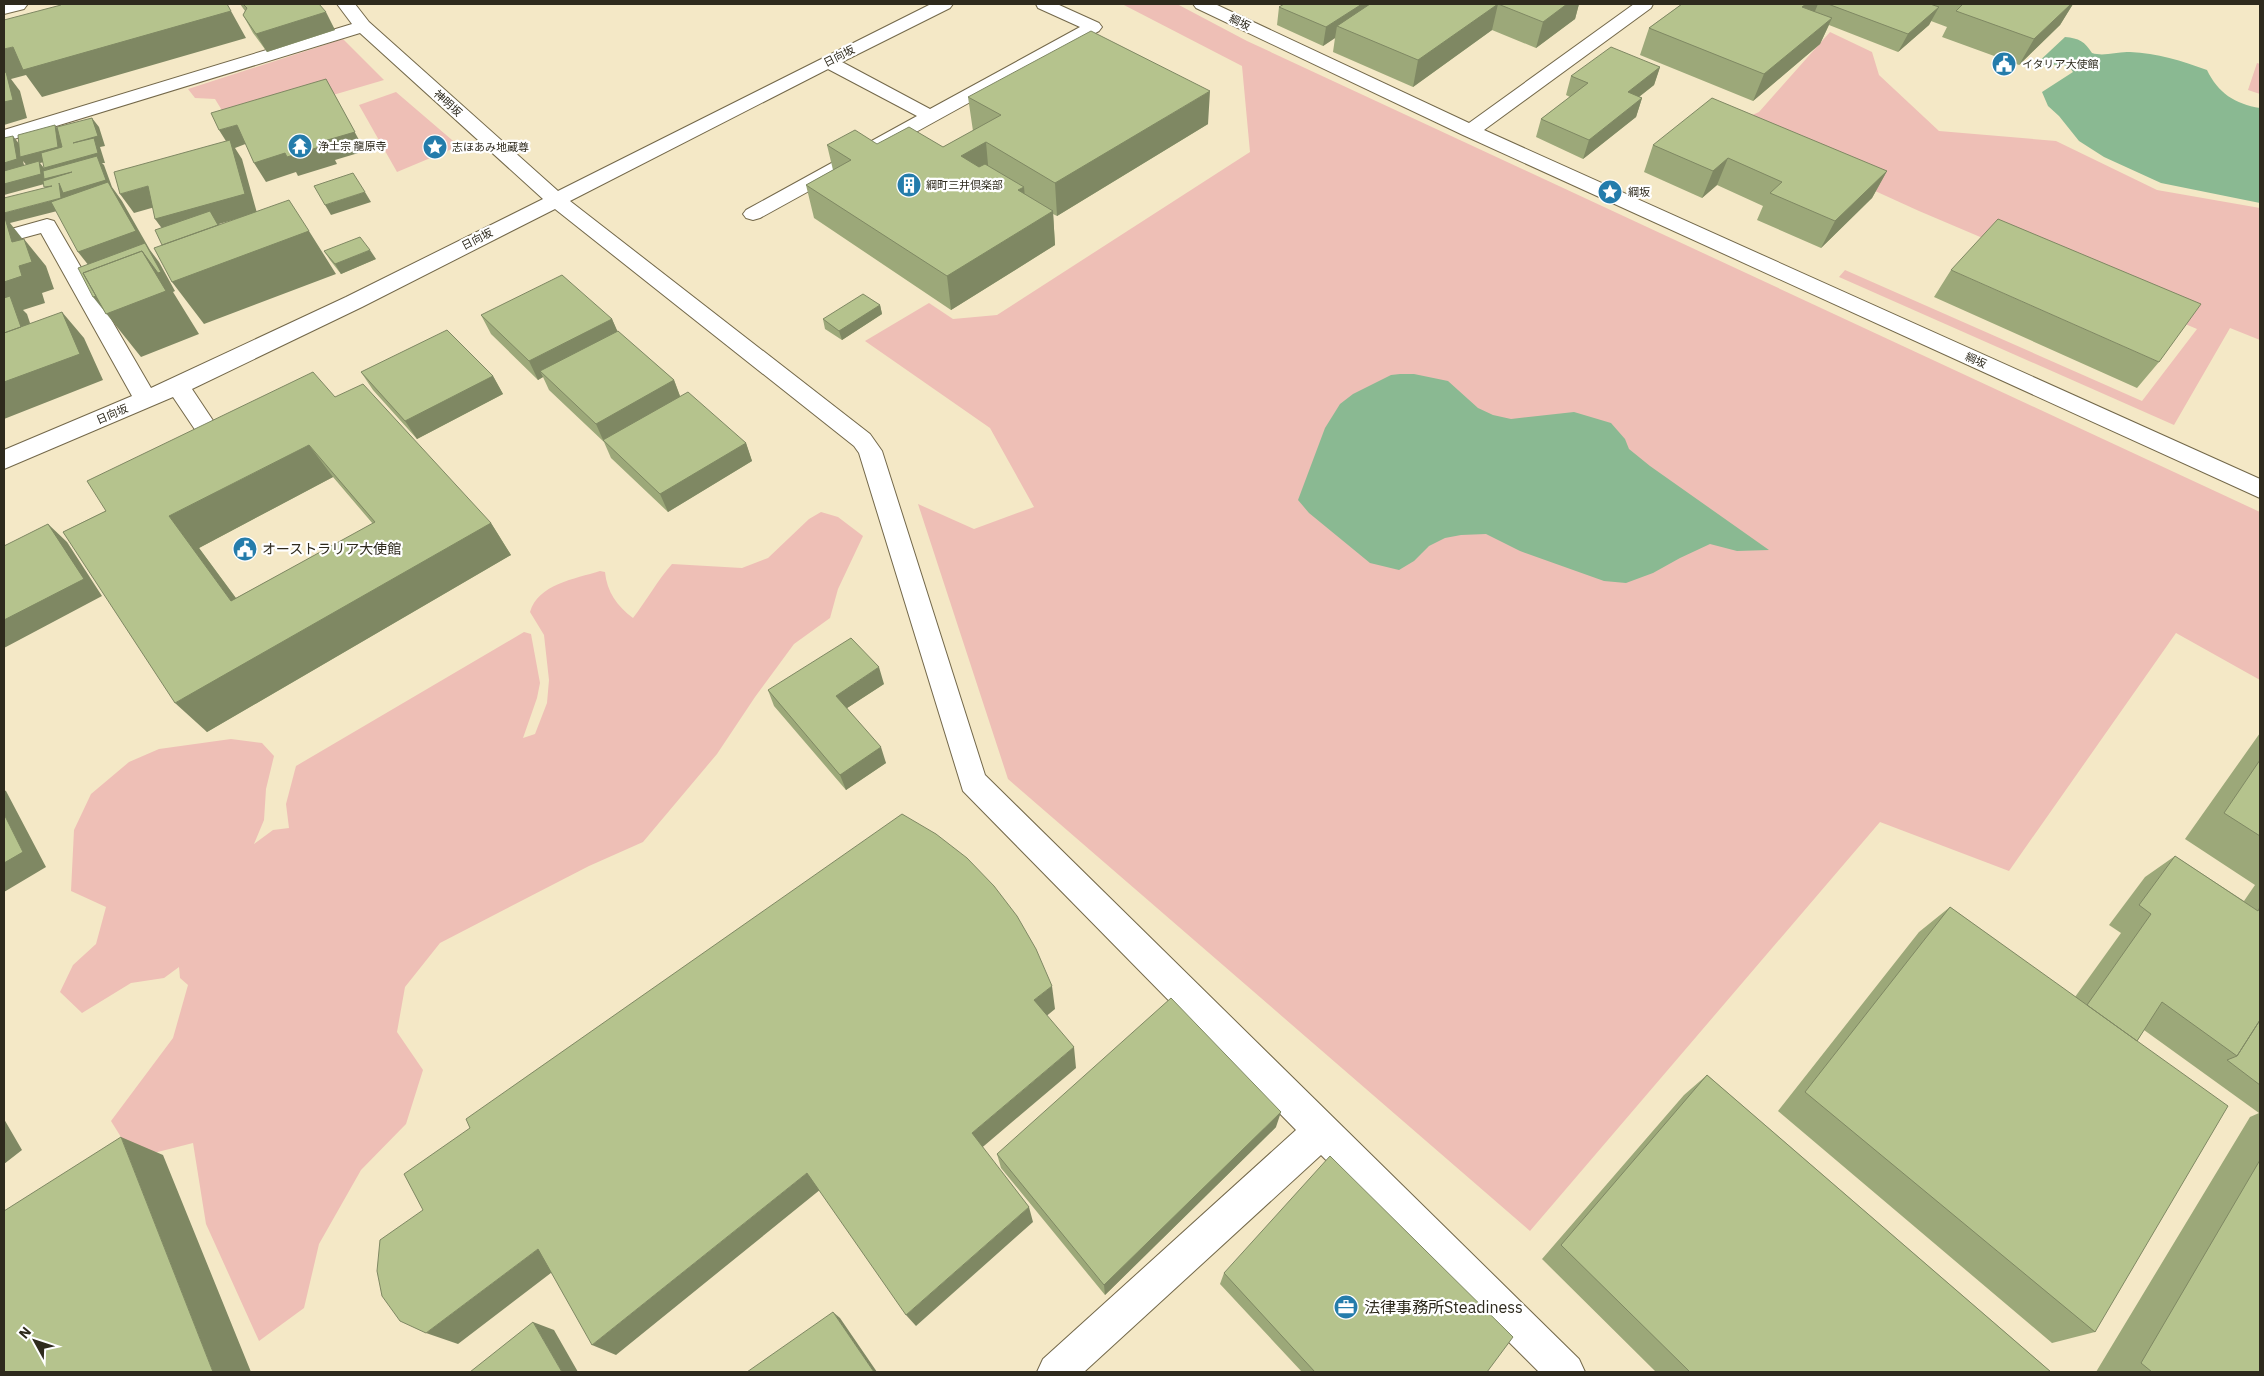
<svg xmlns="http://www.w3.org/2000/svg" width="2264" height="1376" viewBox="0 0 2264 1376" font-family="'IBM Plex Sans','Noto Sans JP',sans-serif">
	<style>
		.green { fill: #eebfb6 }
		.water { fill: #8ab992 }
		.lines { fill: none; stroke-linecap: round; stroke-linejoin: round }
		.minor-casing { stroke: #73684a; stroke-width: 2 }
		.minor { fill: #fff; fill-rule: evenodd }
		.wall { fill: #9ca879; fill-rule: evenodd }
		.shaded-wall { fill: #7f8863 }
		.building { fill: #b5c38d; stroke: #7f8863; fill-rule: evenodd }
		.labels { text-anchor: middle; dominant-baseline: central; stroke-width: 4.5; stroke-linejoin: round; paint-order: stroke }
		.far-street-label { font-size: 11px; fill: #2e2a1d; stroke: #fff }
		.far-poi-label { font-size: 11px; fill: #2e2a1d; stroke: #fff; text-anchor: start }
		.poi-label { font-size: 14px; fill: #2e2a1d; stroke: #fff; text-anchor: start }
		.near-poi-label { font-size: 16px; fill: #2e2a1d; stroke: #fff; text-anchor: start }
	</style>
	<rect width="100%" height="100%" fill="#f4e8c6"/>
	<path class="green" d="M1122,4h55l70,37 1013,471v168l-84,-47 -167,238 -129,-49 -350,409 -522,-452 -90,-275 56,25 60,-22 -44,-79 -125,-87 64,-38 24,16 44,-4 253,-163 -8,-86z
		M1830,32l42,20 7,23 60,56 117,10 101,49 103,18v132l-30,-12 -56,97 -335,-148 6,-7 297,131 55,-72 -278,-118 -189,-86 29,-13z
		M343,39l41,41 -153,45 -16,-26 -20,-1 -7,-9z
		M2257,63l3,1v30l-12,-4z
		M396,92l63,54 -62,26 -38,-67z
		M821,512l17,5 25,19 -25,53 -8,29 -36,26 -39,53 -38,57 -74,88 -54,24 -149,77 -35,44 -8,45 26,38 -17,54 -45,46 -42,74 -15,64 -45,33 -53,-117 -13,-81 -59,15 -23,-37 62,-83 15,-53 -8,-7 -1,-11 -15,11 -33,5 -49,30 -22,-21 13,-27 23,-21 10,-37 -35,-16 3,-61 17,-36 38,-32 30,-13 72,-10 31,4 12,13 -8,33 -2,31 -10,24 19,-14 16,-2 -3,-24 10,-38 228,-134 7,2 9,49 -3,15 -14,40 12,-4 12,-31 2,-23 -5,-45 -14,-23c8,-28 45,-33 70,-41l5,1c2,20 12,34 28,46 14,-18 24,-37 39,-54l70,4 26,-10 41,-39z"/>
	<path class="water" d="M2065,37c14,1 20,5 27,16 13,4 25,-2 38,-1 27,1 52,9 77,18 11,23 28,34 53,38v95l-99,-20 -57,-26 -25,-16 -20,-25 -11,-10 -6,-14 31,-20 -4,-6c-14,-3 -21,0 -35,0z
		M1400,374h14l34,7 30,27 15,7 18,4 63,-7 37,11 14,16 4,10 21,17 119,84 -32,1 -27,-7 -30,14 -27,15 -27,10 -22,-2 -84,-30 -34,-17 -25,1 -16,3 -16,8 -15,15 -15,9 -29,-7 -61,-50 -11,-13 27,-72 15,-24 13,-10 38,-19z"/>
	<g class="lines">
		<defs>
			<path id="minor" d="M4,4h22l1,1 -3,4 -20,5z
				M337,4h18l14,18 189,169 373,-187h22l-3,4 -108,54 88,47 150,-82 -42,-19 -2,-4h21l42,19 3,4 -3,4 -339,187 -7,2 -7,-2 -3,-4 3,-4 171,-94 -89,-47 -258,132 300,233 12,17 103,324 594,584 6,13h-46l-218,-217 -237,217h-47l6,-13 253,-229 -333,-339 -104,-338 -5,-7 -299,-237 -193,98 -170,82 36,54 -4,6 -8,2 -8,-2 -35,-52 -169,72v-19l128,-54 -91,-163 -37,10v-12l43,-12 7,2 97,167 195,-91 197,-98 -183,-166 -356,109v-12l348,-106z
				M1193,4h22l254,119 165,-119h19l-2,4 -167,122 776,349v19l-797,-363 -267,-127z"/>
		</defs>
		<use href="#minor" class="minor-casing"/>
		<use href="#minor" class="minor"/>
	</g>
	<path class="wall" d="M240,4h79l16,26 -68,22 -14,-19 -10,-18 2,-4z
		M1284,4h295l-4,15 -39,29 -44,-18 -79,57 -80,-35 2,-14 -12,8 -46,-21 2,-18z
		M1682,4h391l-13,21 -41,40 -77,-28 5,-10 -16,-6 -2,4 -31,27 -69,-27 -9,19 -67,57 -113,-46 9,-27z
		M1660,67l-6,18 -15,12 3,1 -6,19 -53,42 -47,-22 5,-18 29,-22 -4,-2 5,-19z
		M968,97l240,27 -151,92 -4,-2 2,31 -104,65 -137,-92 -8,-33 27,-15 -6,-25 50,-1 66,3 30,-16z
		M1653,145l234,26 -15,27 -51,50 -64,-28 6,-14 -46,-21 -15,13 -58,-26z
		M324,251l52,8 -35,15 -11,-14z
		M1951,270l208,92 -22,26 -203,-91z
		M880,305l2,9 -40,26 -17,-11 -2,-10z
		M481,315l131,4 5,12 57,49 6,16 66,47 6,18 -84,51 -57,-54 -7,-16 -55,-52 -6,-13 -5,3 -47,-46z
		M361,372l132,4 10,18 -86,45 -44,-49z
		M335,397l156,126 20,32 -304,177 -144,-200zM333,477l40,47 -137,74 -37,-50z
		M884,684l-37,24 39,55 -40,27 -72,-84 -6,-16z
		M2260,733v639h-164l154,-255 9,-4 -115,-83 -7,11 -42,291 -43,11 -274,-232 141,-179 31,-25 125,90 46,-64 -12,-8 36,-48 30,-21 69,45 11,-16 -70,-46z
		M1707,1075l344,297h-395l-114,-113 142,-164z
		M1276,1127l-171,168 -104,-127 -4,-14z
		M1224,1273l263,99h-185l-82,-88z"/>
	<path class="shaded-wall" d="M1362,4h25l-50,22 -2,12 -12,8 3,-19z
		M1498,4l-6,26 -79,57 5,-27z
		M1567,4h12l-4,15 -39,29 7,-26z
		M1806,4h12l-5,12 -11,-9z
		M2071,4h2l-13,21 -41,40 15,-26z
		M1939,7l-10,18 -31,27 10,-18z
		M231,11l15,27 -204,59 -16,-22 -15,4 9,12 7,27 -23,7v-76l9,-2z
		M326,12l9,18 -68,22 -11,-18z
		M1832,18l-12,26 -67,57 11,-27z
		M1660,67l-6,18 -32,25 6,-18z
		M326,79l39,72 -30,9 2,4 -39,12 -2,-4 -30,10 -12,-19z
		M1210,91l-2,33 -151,92 -2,-33z
		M1642,98l-6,19 -53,42 6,-19z
		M92,118l7,9 6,19 -5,1 5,16h-3l2,2 8,22 10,14 28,49 9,12 16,29 -2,1 26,42 -58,23 -48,-60v-26l-15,-19 -9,-44 -59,15 15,19 -1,-3 22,27 8,23 -12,4 3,10 -22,7 4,4 12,36 -35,-33v-35l15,-16 -7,-24 -8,-17v-12l57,-15 -13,-15 -44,12v-11l24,-17 -5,-6 2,8 -21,5v-11l9,-27 7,9 35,-20 7,10 4,22 -26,6 11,14 -7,-9 36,-15z
		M237,125l11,18 -13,5 7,11 15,54 -38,11 4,6 86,1 27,43 -132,50 -32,-42 -3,-44 -14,-19 76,-70 -12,-19z
		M986,142l3,34 -28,-20z
		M1728,158l-11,27 -15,13 11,-27z
		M1887,171l-15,27 -51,50 14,-27z
		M148,186l14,19 -28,8 -14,-19z
		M1024,187l3,33 -9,-30z
		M365,192l6,10 -40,13 -6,-10z
		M1053,211l2,34 -104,65 -4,-34z
		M370,250l6,9 -35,15 -6,-10z
		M880,305l2,9 -40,26 -3,-9z
		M62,312l22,26 19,42 -99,39v-37z
		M612,319l8,18 -80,34 3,6 -5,3 -9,-19z
		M493,376l10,18 -86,45 -12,-18z
		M674,380l7,19 -78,41 -7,-16z
		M746,443l6,18 -84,51 -8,-18z
		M309,445l24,32 -134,71 61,83 -29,-30 -62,-85z
		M491,523l20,32 -304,177 -32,-29z
		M48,524l19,18 35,54 -98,52v-28z
		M879,667l5,17 -43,28 -5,-16z
		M881,747l5,16 -40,27 -6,-15z
		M4,790l2,1 40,76 -42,25z
		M1052,986l3,23 -17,14 -4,-23z
		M1074,1047l2,21 -98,83 -6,-18z
		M1281,1112l-5,15 -171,168 -1,-10z
		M4,1119l18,31 -18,14z
		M121,1137l42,18 88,217h-38z
		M807,1173l14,16 -205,166 -24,-10z
		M1029,1207l4,15 -117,104 -10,-11z
		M538,1249l26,14 -106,81 -32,-11z
		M833,1312l7,6 37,54h-3z
		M533,1322l21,8 24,42h-16z"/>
	<path class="building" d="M61,4h166l4,7 -208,59 -10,-23 -9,2v-29l57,-15z
		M243,4h76l7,8 -70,22 -13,-19 4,-7z
		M1284,4h78l-36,23 -47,-20z
		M1370,4h197l-24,18 -45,-18 -80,56 -81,-34z
		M1682,4h124l-4,3 30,11 -68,56 -115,-46z
		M1828,4h102l9,3 -31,27z
		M1963,4h108l-37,35 -78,-28z
		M1091,31l119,60 -155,92 -69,-41 -25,14 18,11 6,-3 39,23 -6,3 35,21 -106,65 -141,-91 45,-25 -24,-15 28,-15 22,14 32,-17 34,20 58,-32 -33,-18z
		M1611,47l49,20 -32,25 14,6 -53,42 -48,-21 47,-36 -17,-7z
		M6,72l7,28 -9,2v-29z
		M326,79l29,53 -31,9 2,4 -39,12 -2,-4 -31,10 -17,-38 -18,5 -8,-17z
		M1712,98l175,73 -52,50 -65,-28 12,-11 -54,-24 -15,13 -60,-26z
		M92,118l6,18 -25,7 21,-5 4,15 -54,15 -3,-15 21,-6 -5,-20z
		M55,125l3,22 -38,10 -2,-22z
		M13,136l4,23 -13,4v-25z
		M230,140l15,54 -90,25 -7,-33 -28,8 -6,-22z
		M97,156l9,24 -43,13 -4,-10 2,15 -57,15v-15l48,-12 -8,1 -1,-6 29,-9 -28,7 -1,-8z
		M39,161l2,13 -37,10v-13z
		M353,173l12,19 -40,13 -11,-19z
		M108,182l28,49 -58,21 -27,-50z
		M289,200l20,31 -137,51 -18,-34z
		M210,211l8,14 -56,20 -7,-15z
		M4,218h1l7,24 12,-3 8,23 -13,4 3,10 -18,6z
		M1998,219l203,85 -42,58 -208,-92z
		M360,237l10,13 -35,14 -11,-13z
		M145,243l16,29 -3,1 -16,-22 -59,22 13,23 -3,1 -15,-29z
		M142,251l24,40 -60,23 -23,-41z
		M562,275l50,44 -83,42 -48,-46z
		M863,294l17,11 -41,26 -16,-12z
		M10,296l11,31 -17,6v-35z
		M62,312l18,42 -76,28v-49z
		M447,330l46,46 -88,45 -44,-49z
		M618,331l56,49 -78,44 -56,-53z
		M313,372l22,25 28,-13 128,139 -316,180 -112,-171 43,-21 -19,-30zM309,445l66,77 -144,79 -62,-85z
		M688,392l58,51 -86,51 -57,-54z
		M48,524l36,55 -80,41v-74z
		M851,638l28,29 -43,29 45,51 -41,28 -72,-85z
		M2260,760v76l-36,-23z
		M4,814l19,38 -19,11z
		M902,814l34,20 31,24 27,28 23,30 19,33 16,37 -18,14 40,47 -102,86 57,74 -123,108 -99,-142 -215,172 -54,-96 -112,84 -26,-12 -18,-25 -5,-25 3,-31 43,-30 -19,-36 66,-46 -4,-9z
		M2175,856l83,55 2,-4v113l-23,36 -75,-54 -25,39 -50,-36 64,-91 -12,-9z
		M1950,907l278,199 -133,226 -290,-240z
		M1171,998l110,114 -177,173 -107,-131z
		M2260,1020v65l-33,-25 10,-4z
		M1707,1075l344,297h-361l-129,-127z
		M121,1137l92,235h-209v-161z
		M1330,1156l183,181 -26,35h-172l-91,-99z
		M2260,1160v212h-108l-11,-9z
		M833,1312l41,60h-127z
		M533,1322l29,50h-92z"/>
	<defs>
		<symbol id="civic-disc" viewBox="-11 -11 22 22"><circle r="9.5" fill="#247cab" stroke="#fff"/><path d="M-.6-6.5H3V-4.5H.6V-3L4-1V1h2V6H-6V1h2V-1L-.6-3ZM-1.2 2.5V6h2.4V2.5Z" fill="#fff"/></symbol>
		<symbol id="temple-disc" viewBox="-11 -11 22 22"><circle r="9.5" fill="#247cab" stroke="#fff"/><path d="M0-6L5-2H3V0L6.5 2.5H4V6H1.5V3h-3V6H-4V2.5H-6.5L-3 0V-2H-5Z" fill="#fff"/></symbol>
		<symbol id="sight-disc" viewBox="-11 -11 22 22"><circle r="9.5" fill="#247cab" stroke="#fff"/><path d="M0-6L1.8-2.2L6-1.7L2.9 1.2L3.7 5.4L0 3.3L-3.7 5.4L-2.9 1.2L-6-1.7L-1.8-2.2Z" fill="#fff"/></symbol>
		<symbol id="building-disc" viewBox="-11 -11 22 22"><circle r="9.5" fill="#247cab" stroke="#fff"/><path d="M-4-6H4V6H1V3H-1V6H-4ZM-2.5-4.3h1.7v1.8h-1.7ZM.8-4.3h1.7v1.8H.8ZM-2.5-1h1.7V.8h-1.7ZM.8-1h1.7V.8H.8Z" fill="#fff"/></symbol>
		<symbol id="office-disc" viewBox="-11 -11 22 22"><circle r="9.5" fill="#247cab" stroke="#fff"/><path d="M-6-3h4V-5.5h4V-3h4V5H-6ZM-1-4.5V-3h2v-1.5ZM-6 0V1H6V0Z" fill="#fff"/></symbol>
	</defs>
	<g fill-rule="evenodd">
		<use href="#civic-disc" x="1990" y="50" width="28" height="28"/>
		<use href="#temple-disc" x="286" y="132" width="28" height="28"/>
		<use href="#sight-disc" x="421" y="133" width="28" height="28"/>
		<use href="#building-disc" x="895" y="171" width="28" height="28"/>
		<use href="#sight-disc" x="1596" y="178" width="28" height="28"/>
		<use href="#civic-disc" x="231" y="535" width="28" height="28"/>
		<use href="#office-disc" x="1332" y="1293" width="28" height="28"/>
	</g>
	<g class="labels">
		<g class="far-street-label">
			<text transform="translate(1240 22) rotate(25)">綱坂</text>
			<text transform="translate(839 56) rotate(-27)">日向坂</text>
			<text transform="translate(448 103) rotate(42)">神明坂</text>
			<text transform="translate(477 239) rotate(-27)">日向坂</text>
			<text transform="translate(1976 360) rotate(24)">綱坂</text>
			<text transform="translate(112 414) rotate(-23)">日向坂</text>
		</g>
		<g class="far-poi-label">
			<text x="2022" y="64">イタリア大使館</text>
			<text x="318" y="146">浄土宗 龍原寺</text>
			<text x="452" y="147">志ほあみ地蔵尊</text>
			<text x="926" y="185">綱町三井倶楽部</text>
			<text x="1628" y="192">綱坂</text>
		</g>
		<g class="poi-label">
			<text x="262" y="549">オーストラリア大使館</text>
		</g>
		<g class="near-poi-label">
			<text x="1364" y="1307">法律事務所Steadiness</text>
		</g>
	</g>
	<rect width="2264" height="1376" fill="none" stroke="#2e2a1d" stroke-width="10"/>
	<g transform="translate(35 1341) rotate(310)" stroke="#ffffff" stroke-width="4" paint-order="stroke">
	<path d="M0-4L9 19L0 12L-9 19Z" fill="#2e2a1d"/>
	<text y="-8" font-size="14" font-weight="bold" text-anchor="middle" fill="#2e2a1d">N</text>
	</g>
</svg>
